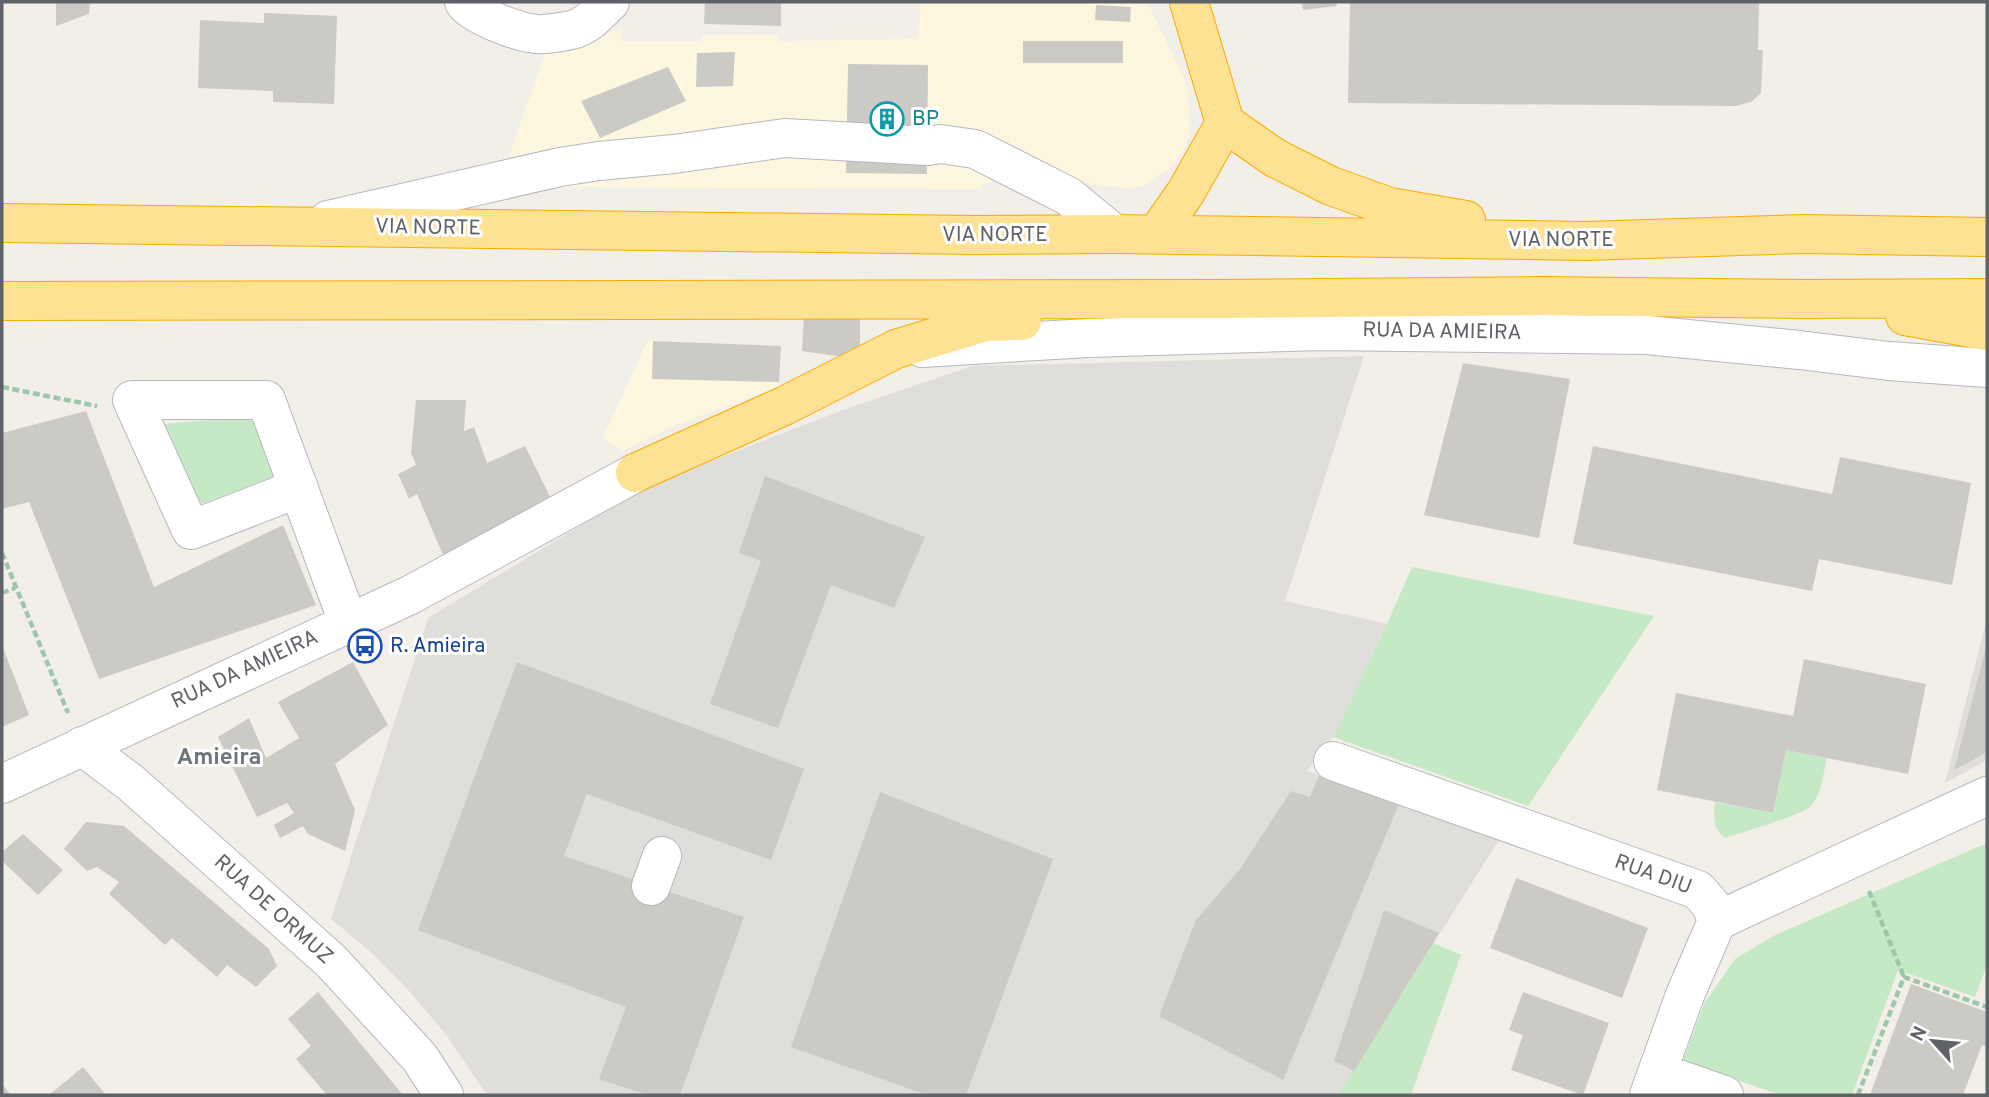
<svg xmlns="http://www.w3.org/2000/svg" width="1989" height="1097" viewBox="0 0 1989 1097" font-family="Overpass,sans-serif">
	<style>
		.commercial { fill: #fef7e0 }
		.industrial { fill: #e0deda }
		.green { fill: #c5e8c5 }
		.building { fill: #cccac5 }
		.lines { fill: none; stroke-linecap: round; stroke-linejoin: round }
		.minor-casing { stroke: #b5b8bc; stroke-width: 40 }
		.highway-casing { stroke: #f9ab00; stroke-width: 40 }
		.path { stroke: #9cc7a9; stroke-width: 4.5; stroke-dasharray: 7 3.5; stroke-linecap: butt }
		.minor { stroke: #fff; stroke-width: 38 }
		.highway { stroke: #fde293; stroke-width: 38 }
		.labels { text-anchor: middle; dominant-baseline: central; stroke-width: 6; stroke-linejoin: round; paint-order: stroke }
		.culture-label { font-size: 21px; fill: #0d838f; stroke: #fff; text-anchor: start }
		.street-label { font-size: 21px; fill: #5f6368; stroke: #fff }
		.transit-label { font-size: 21px; fill: #164399; stroke: #fff; text-anchor: start }
		.neighbourhood-label { font-size: 23px; font-weight: bold; fill: #70757a; stroke: #fff }
	</style>
	<rect width="100%" height="100%" fill="#f1efe8"/>
	<path class="commercial" d="M921,2h226l37,76 4,14 2,35 -2,12 -6,13 -10,14 -22,16 -11,5 -16,1 -46,-6 -25,-14 -3,-4 -67,20 -1,5 -417,-2 -57,-25 38,-109 42,-11 35,-14 -1,13h80l1,-6h75l1,6 140,-2z
		M648,340l133,6 -2,40 -104,40 -53,25 -19,-14z"/>
	<path class="industrial" d="M1364,356l-79,245 102,23 -54,113 -26,34 92,33 105,28 -166,263h-851l-40,-59 -37,-44 -38,-39 -41,-34 97,-301 218,-132 200,-77 126,-43z
		M1987,618v142l-42,23z"/>
	<path class="green" d="M256,416l19,59 -5,3 -67,25 -5,-1 -35,-78z
		M1412,567l242,49 -126,190 -195,-69 54,-113z
		M1786,750l41,8c-4,16 -5,34 -15,47 -10,11 -70,27 -87,33 -13,-11 -11,-20 -10,-36l58,11z
		M1987,843v122l-12,32 -77,-27 -46,125h-72l-97,-34 21,-57 31,-45 40,-24z
		M1433,943l28,12 -50,140h-73z"/>
	<path class="building" d="M56,2h34l-1,12 -33,12z
		M705,2h76v24l-77,-2z
		M1302,2h34l1,4 -34,4z
		M1350,2h409l-1,48h5l-2,43 -10,9 -15,4 -388,-3z
		M1096,5l35,2 -1,15 -35,-2z
		M264,13l73,3 -3,88 -61,-2v-11l-75,-3 2,-68 64,3z
		M1023,41h100v22h-100z
		M735,52l-2,34 -37,1 1,-34z
		M848,64l80,1 -1,109 -81,-1z
		M668,67l18,34 -86,37 -19,-37z
		M804,315l56,1v36l-16,5 -42,-6z
		M653,341l128,5 -2,36 -127,-3z
		M1463,363l107,16 -31,159 -115,-23z
		M416,400h50l-2,31 10,-4 13,36 38,-17 28,57 -110,52 -26,-61 -8,5 -11,-25 18,-9 -5,-12z
		M86,411l68,176 129,-62 33,80 -217,74 -70,-177 -27,7v-76z
		M1593,446l239,48 8,-37 131,26 -19,102 -133,-26 -7,32 -239,-47z
		M765,476l160,61 -31,71 -63,-23 -53,143 -68,-24 51,-143 -22,-8z
		M2,645l27,70 -27,12z
		M1986,648l1,104 -33,18z
		M1804,659l122,25 -18,90 -122,-24 -13,63 -116,-23 19,-97 117,23z
		M353,662l35,63 -53,39 20,46 -10,41 -37,-17 -5,-8 -23,12 -6,-13 20,-12 -7,-10 -30,14 -39,-80 31,-19 17,40 33,-20 -21,-36z
		M517,662l287,107 -33,91 -184,-66 -23,62 180,61 -64,178h-32l-49,-16 27,-72 -208,-77z
		M1319,776l80,28 -116,276 -124,-64 37,-96 44,-51 51,-78 19,6z
		M880,792l173,67 -87,236h-39l-136,-48z
		M86,822l38,4 145,123 8,17 -21,21 -29,-22 -10,12 -45,-39 -7,7 -56,-51 10,-12 -22,-15 -10,4 -23,-22z
		M23,834l40,36 -25,25 -36,-34v-9z
		M1516,878l132,50 -26,70 -132,-50z
		M1384,910l55,23 -85,138 -20,-10z
		M1911,984l76,28v35l-5,-2 -19,50h-93z
		M318,992l23,28 62,75h-76l-31,-36 15,-13 -23,-27z
		M1523,992l86,31 -26,72 -72,-25 12,-35 -14,-5z
		M83,1067l23,28h-57z
		M2,1084l8,10 -2,1h-6z"/>
	<g class="lines">
		<defs>
			<path id="minor" d="M464,2c9,14 56,31 73,32 8,1 31,-3 38,-5 15,-5 24,-17 35,-27
				M328,220l232,-53 39,-6 75,-7 111,-16 143,8 12,-2 35,5 93,47 46,38
				M922,348l166,-10 234,-7 325,4 152,15 90,11 98,7
				M299,488l-108,42 -59,-130h134l82,222
				M82,746l49,37 200,178 89,97 24,37
				M1333,761l365,129 13,15 6,16
				M2,784l408,-189 225,-122
				M651,886l11,-30
				M1717,921l270,-125
				M1658,1072l66,23
				M1649,1095l36,-100 32,-74"/>
			<path id="highway" d="M1189,2l36,121 50,35 56,28 59,21 76,13
				M2,223l973,12 139,-1 472,7 217,-7 184,3
				M1156,235l30,-43 39,-69
				M2,301l1220,-2 319,-3 266,3 180,-1
				M1905,316l82,15
				M635,473l149,-67 112,-57 89,-27 37,-1"/>
		</defs>
		<use href="#minor" class="minor-casing"/>
		<use href="#highway" class="highway-casing"/>
		<path class="path" d="M2,387l95,19
			M2,553l66,160
			M2,593l13,-5
			M1869,891l35,86
			M1858,1095l46,-118 83,30"/>
		<use href="#minor" class="minor"/>
		<use href="#highway" class="highway"/>
	</g>
	<defs>
		<symbol id="building-ring" viewBox="-11 -11 22 22"><circle r="9.5" fill="#fff" stroke="#0f9aa8" stroke-width="1.5"/><path d="M-4-6H4V6H1V3H-1V6H-4ZM-2.5-4.3h1.7v1.8h-1.7ZM.8-4.3h1.7v1.8H.8ZM-2.5-1h1.7V.8h-1.7ZM.8-1h1.7V.8H.8Z" fill="#0f9aa8"/></symbol>
		<symbol id="bus-ring" viewBox="-11 -11 22 22"><circle r="9.5" fill="#fff" stroke="#1a4fb4" stroke-width="1.5"/><path d="M-5-6H5V4H4V6H2V4H-2V6H-4V4H-5ZM-3.5-4V0h7V-4ZM-3.5 1.2v1.5H-2V1.2ZM2 1.2v1.5H3.5V1.2Z" fill="#1a4fb4"/></symbol>
	</defs>
	<g fill-rule="evenodd">
		<use href="#building-ring" x="868" y="100" width="38" height="38"/>
		<use href="#bus-ring" x="346" y="627" width="38" height="38"/>
	</g>
	<g class="labels">
		<g class="culture-label">
			<text x="912" y="119">BP</text>
		</g>
		<g class="street-label">
			<text transform="translate(428 228) rotate(1)">VIA NORTE</text>
			<text x="995" y="235">VIA NORTE</text>
			<text x="1561" y="240">VIA NORTE</text>
			<text transform="translate(1442 332) rotate(1)">RUA DA AMIEIRA</text>
			<text transform="translate(245 670) rotate(-25)">RUA DA AMIEIRA</text>
			<text transform="translate(1653 875) rotate(20)">RUA DIU</text>
			<text transform="translate(273 910) rotate(42)">RUA DE ORMUZ</text>
		</g>
		<g class="transit-label">
			<text x="390" y="646">R. Amieira</text>
		</g>
		<g class="neighbourhood-label">
			<text x="219" y="758">Amieira</text>
		</g>
	</g>
	<rect width="1989" height="1097" fill="none" stroke="#5f6368" stroke-width="7"/>
	<g transform="translate(1933 1041) rotate(297)" stroke="#ffffff" stroke-width="5" paint-order="stroke">
	<path d="M0-5L12 26L0 18L-12 26Z" fill="#5f6368"/>
	<text y="-10" font-size="19" font-weight="bold" text-anchor="middle" fill="#5f6368">N</text>
	</g>
</svg>
